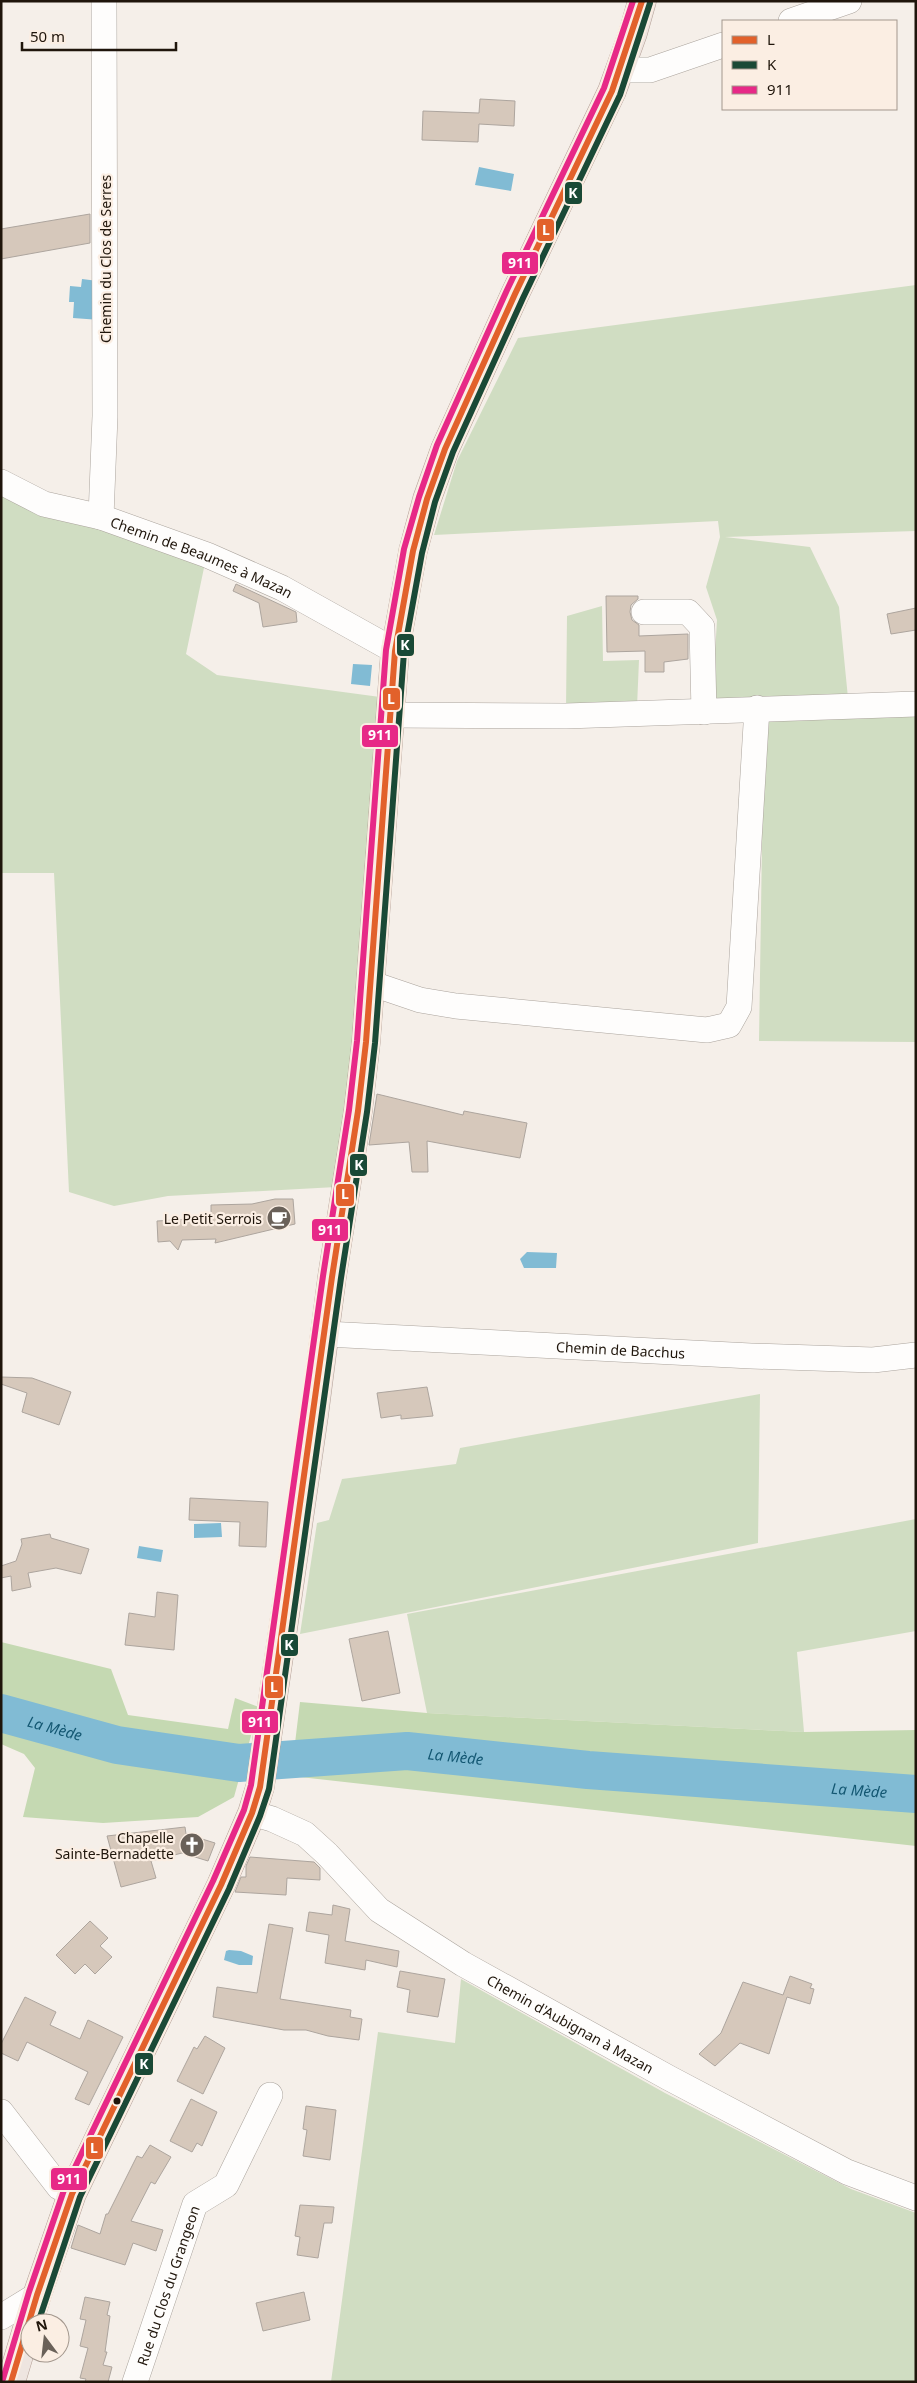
<svg xmlns="http://www.w3.org/2000/svg" width="917" height="2383" viewBox="0 0 917 2383" font-family="'Noto Sans',sans-serif">
	<style>
		.green { fill: #d0ddc2 }
		.forest { fill: #c5d9b2 }
		.water { fill: #81bbd4 }
		.lines { fill: none; stroke-linecap: round; stroke-linejoin: round }
		.river { stroke: #81bbd4; stroke-width: 38 }
		.building { fill: #d6c8bb; stroke: #ada59e }
		.minor-casing { stroke: #aba49d; stroke-width: 26 }
		.major-casing { stroke: #b4a096; stroke-width: 29 }
		.minor { stroke: #fefdfc; stroke-width: 25 }
		.major { stroke: #eee5e0; stroke-width: 28 }
		.bus-1-casing { stroke: #fbeee3; stroke-width: 10 }
		.bus-2-casing { stroke: #fbeee3; stroke-width: 10 }
		.bus-3-casing { stroke: #fbeee3; stroke-width: 10 }
		.bus-1 { stroke: #e2612b; stroke-width: 6 }
		.bus-2 { stroke: #1a4936; stroke-width: 6 }
		.bus-3 { stroke: #e72987; stroke-width: 6 }
		.bus-dot { fill: #1f150b; stroke: #fbeee3; stroke-width: 2 }
		.labels { text-anchor: middle; dominant-baseline: central; stroke-width: 4.5; stroke-linejoin: round; paint-order: stroke }
		.street-label { font-size: 14px; fill: #1f150b; stroke: #fbeee3 }
		.poi-label { font-size: 14px; fill: #1f150b; stroke: #fbeee3; text-anchor: end }
		.water-label { font-size: 15px; font-style: italic; fill: #135772; stroke: #fbeee3 }
		.line-badge { stroke: #fbeee3; stroke-width: 2 }
		.badge-label { font-size: 14px; text-anchor: middle; font-weight: bold; fill: #fff }
	</style>
	<rect width="100%" height="100%" fill="#f5efe9"/>
	<path class="green" d="M916,285v246l-191,6 85,10 29,60 9,91 -136,6 5,-84 -11,-33 14,-50 -2,-16 -284,14 23,-74 61,-123z
		M1,491l204,72 -19,91 31,21 163,22 -27,379 -17,111 -168,9 -54,10 -45,-14 -15,-319h-53z
		M602,606l1,55 36,-1 -2,47 -71,2 1,-93z
		M916,710v332l-157,-1 5,-328z
		M760,1394l-2,149 -458,91 17,-111 12,-3 13,-41 114,-15 4,-16z
		M916,1519v112l-119,21 7,80 -377,-19 -20,-99z
		M461,1979l204,114 186,96 65,24v169h-585l47,-350 77,11z"/>
	<path class="forest" d="M1,1642l110,27 17,46 100,14 7,-31 24,9 -25,90 -36,20 -95,6 -80,-6 12,-49 -11,-14 -23,-10z
		M300,1702l127,11 377,19 112,-2v116l-625,-70z"/>
	<path class="water" d="M479,167l35,7 -3,17 -36,-6z
		M82,279l16,2 2,39 -27,-2 1,-16h-5l1,-16 11,1z
		M353,664l19,1 -2,21 -19,-2z
		M527,1252l30,1 -1,15h-32l-4,-9z
		M221,1523l1,14 -28,1v-14z
		M139,1546l24,4 -2,12 -24,-4z
		M229,1950l12,1 12,5 -1,9h-13l-15,-5 2,-9z"/>
	<g class="lines">
		<path class="river" id="s1" d="M1,1713l116,32 122,18 168,-12 181,19 328,24"/>
	</g>
	<path class="building" d="M480,99l35,2 -1,25 -35,-2 -1,18 -56,-2 1,-29 56,2z
		M90,214v29l-89,16v-30z
		M236,584l60,28 1,10 -34,5 -4,-24 -26,-12z
		M606,596h32v3l-7,6 -1,7 2,8 7,5v11l49,-2v25l-24,3v10h-19v-21l-38,1z
		M916,608v22l-25,4 -4,-20z
		M377,1094l86,21 1,-4 63,12 -7,35 -93,-17 1,31h-16l-3,-30 -40,3z
		M275,1199h18l2,25 -80,19 1,-4 -34,1 -4,10 -8,-9 -12,1 -1,-21 54,-3v-13l41,-1z
		M1,1377l31,1 39,14 -12,33 -37,-13 5,-19 -26,-9z
		M427,1387l6,29 -32,3v-4l-20,3 -4,-25z
		M190,1498l78,4 -2,45 -27,-1 1,-24 -51,-2z
		M50,1534l1,4 38,11 -8,25 -25,-6 -28,5 3,14 -19,4 -1,-15 -10,2v-12l15,-5 6,-17 -1,-5z
		M157,1592l21,3 -4,55 -49,-5 4,-32 26,4z
		M388,1631l12,62 -38,8 -13,-62z
		M185,1827l1,7 29,9 -7,18 -26,-8 -31,8 5,17 -35,9 -14,-51z
		M250,1857l64,5 6,6v12l-33,-2 -1,17 -51,-3 6,-15h5v-11z
		M333,1905l17,4 -5,32 54,10 -2,16 -31,-7 -1,10 -40,-7 4,-28 -23,-4 3,-19 23,3z
		M90,1921l18,17 -8,8 12,11 -17,17 -10,-10 -10,10 -19,-19z
		M269,1924l24,4 -13,71 71,11 -1,7 12,2 -3,21 -31,-4 -22,-6h-22l-71,-13 4,-30 40,6z
		M400,1971l45,8 -7,38 -31,-5 3,-22 -13,-3z
		M790,1976l22,8 -2,4 4,1 -4,15 -23,-7 -18,57 -29,-11 -25,23 -16,-12 22,-21 22,-51 40,13z
		M25,1997l31,15 -6,13 30,14 8,-19 35,17 -34,68 -14,-6 13,-27 -61,-30 -9,19 -17,-8v-9z
		M205,2036l20,12 -22,46 -26,-13 17,-34 3,2z
		M191,2099l26,13 -15,34 -5,-3 -5,9 -22,-11z
		M306,2106l30,4 -6,50 -27,-4 4,-26 -4,-1z
		M150,2145l21,12 -16,27 -4,-2 -20,39 32,9 -7,21 -23,-8 -8,22 -54,-17 7,-23 22,9 6,-20h2l29,-58 5,2z
		M300,2205l34,2 -2,16h-8l-6,35 -21,-3 3,-18 -5,-1z
		M304,2292l6,28 -47,11 -7,-28z
		M85,2297l25,5 -3,13 3,1 -5,36h2l-4,13 9,2 -4,15h-23l1,-3 -6,-1 8,-30 -8,-2 6,-26 -6,-1z"/>
	<g class="lines">
		<defs>
			<g id="minor">
				<path d="M791,21l58,-20"/>
				<path d="M620,70h30l73,-25"/>
				<path id="s2" d="M1,482l43,22 57,13 106,38 75,33 113,63"/>
				<path d="M101,517l4,-101 -1,-415"/>
				<path d="M644,612h44l14,15 2,85"/>
				<path d="M389,715l177,1 350,-12"/>
				<path d="M370,983l50,17 36,6 251,24 22,-5 10,-18 18,-299"/>
				<path id="s3" d="M326,1334l425,22 122,4 43,-5"/>
				<path id="s4" d="M252,1813l20,6 33,15 22,20 52,56 84,54 206,114 178,94 69,26"/>
				<path d="M1,2112l58,75 13,7"/>
				<path d="M1,2317l36,-22"/>
				<path id="s5" d="M135,2382l60,-178 31,-19 44,-90"/>
			</g>
			<path id="major" d="M11,2382l26,-87 35,-101 149,-309 31,-72 8,-26 54,-371 18,-139 26,-166 8,-69 29,-391 18,-100 14,-52 18,-50 70,-155 97,-203 21,-58 9,-32"/>
		</defs>
		<use href="#minor" class="minor-casing"/>
		<use href="#major" class="major-casing"/>
		<use href="#minor" class="minor"/>
		<use href="#major" class="major"/>
		<defs>
			<path id="bus-1" d="M11,2382l26,-87 35,-101 149,-309 31,-72 8,-26 72,-510 26,-166 8,-69 29,-391 18,-100 14,-52 18,-50 70,-155 97,-203 30,-90"/>
			<path id="bus-2" d="M38,2323l42,-126 149,-308 31,-73 9,-27 72,-511 26,-166 8,-69 29,-391 18,-99 13,-51 18,-50 70,-154 97,-203 30,-92"/>
			<path id="bus-3" d="M3,2379l26,-87 35,-102 149,-309 31,-71 7,-25 72,-509 26,-166 8,-69 29,-391 18,-101 15,-52 18,-52 70,-155 97,-202 29,-87"/>
		</defs>
		<use href="#bus-1" class="bus-1-casing"/>
		<use href="#bus-2" class="bus-2-casing"/>
		<use href="#bus-3" class="bus-3-casing"/>
		<use href="#bus-1" class="bus-1"/>
		<use href="#bus-2" class="bus-2"/>
		<use href="#bus-3" class="bus-3"/>
	</g>
	<defs>
		<symbol id="cafe-disc" viewBox="-11 -11 22 22"><circle r="9.5" fill="#6a6159" stroke="#fbeee3"/><path d="M-5.5-4.5H6V0H3Q3 3.5 0 3.5H-2.5Q-5.5 3.5-5.5 0ZM3-3.2v2h1.7v-2ZM-6 4.5H4V6H-6Z" fill="#fff"/></symbol>
		<symbol id="church-disc" viewBox="-11 -11 22 22"><circle r="9.5" fill="#6a6159" stroke="#fbeee3"/><path d="M-1.2-6h2.4v3.5h3.3v2.4h-3.3V6h-2.4V-.1h-3.3v-2.4h3.3Z" fill="#fff"/></symbol>
	</defs>
	<g fill-rule="evenodd">
		<use href="#cafe-disc" x="265" y="1204" width="28" height="28"/>
		<use href="#church-disc" x="178" y="1831" width="28" height="28"/>
	</g>
	<circle class="bus-dot" cx="117" cy="2101" r="4.5"/>
	<g class="labels">
		<g class="street-label">
			<text transform="translate(105 259) rotate(-90)">Chemin du Clos de Serres</text>
			<text stroke="none"><textPath href="#s2" startOffset="215">Chemin de Beaumes à Mazan</textPath></text>
			<text stroke="none"><textPath href="#s3" startOffset="295">Chemin de Bacchus</textPath></text>
			<text stroke="none"><textPath href="#s4" startOffset="386">Chemin d'Aubignan à Mazan</textPath></text>
			<text stroke="none"><textPath href="#s5" startOffset="102">Rue du Clos du Grangeon</textPath></text>
		</g>
		<g class="poi-label">
			<text x="262" y="1218">Le Petit Serrois</text>
			<text x="174" y="1837">Chapelle<tspan x="174" dy="16">Sainte-Bernadette</tspan></text>
		</g>
		<g class="water-label">
			<text stroke="none"><textPath href="#s1" startOffset="56">La Mède</textPath></text>
			<text stroke="none"><textPath href="#s1" startOffset="461">La Mède</textPath></text>
			<text stroke="none"><textPath href="#s1" startOffset="866">La Mède</textPath></text>
		</g>
	</g>
	<g class="line-badge">
		<rect x="564" y="181" width="19" height="24" rx="5" fill="#1a4936"/>
		<rect x="536" y="218" width="19" height="24" rx="5" fill="#e2612b"/>
		<rect x="501" y="251" width="38" height="24" rx="5" fill="#e72987"/>
		<rect x="396" y="633" width="19" height="24" rx="5" fill="#1a4936"/>
		<rect x="382" y="687" width="19" height="24" rx="5" fill="#e2612b"/>
		<rect x="361" y="724" width="38" height="24" rx="5" fill="#e72987"/>
		<rect x="349" y="1153" width="19" height="24" rx="5" fill="#1a4936"/>
		<rect x="335" y="1183" width="20" height="24" rx="5" fill="#e2612b"/>
		<rect x="311" y="1218" width="38" height="24" rx="5" fill="#e72987"/>
		<rect x="280" y="1633" width="19" height="24" rx="5" fill="#1a4936"/>
		<rect x="264" y="1675" width="20" height="24" rx="5" fill="#e2612b"/>
		<rect x="241" y="1710" width="38" height="24" rx="5" fill="#e72987"/>
		<rect x="134" y="2052" width="20" height="24" rx="5" fill="#1a4936"/>
		<rect x="85" y="2136" width="19" height="24" rx="5" fill="#e2612b"/>
		<rect x="50" y="2167" width="38" height="24" rx="5" fill="#e72987"/>
	</g>
	<g class="badge-label">
		<text x="573" y="198">K</text>
		<text x="546" y="235">L</text>
		<text x="520" y="268">911</text>
		<text x="405" y="650">K</text>
		<text x="391" y="704">L</text>
		<text x="380" y="740">911</text>
		<text x="359" y="1170">K</text>
		<text x="345" y="1199">L</text>
		<text x="330" y="1235">911</text>
		<text x="289" y="1650">K</text>
		<text x="274" y="1692">L</text>
		<text x="260" y="1727">911</text>
		<text x="144" y="2069">K</text>
		<text x="94" y="2153">L</text>
		<text x="69" y="2184">911</text>
	</g>
	<rect width="917" height="2383" fill="none" stroke="#1f150b" stroke-width="5"/>
	<rect x="722" y="20" width="175" height="90" fill="#fbeee3" stroke="#a3978d"/>
	<rect x="732" y="36" width="25" height="8" fill="#e2612b" stroke="#a3978d"/>
	<text x="767" y="45" font-size="15" fill="#1f150b">L</text>
	<rect x="732" y="61" width="25" height="8" fill="#1a4936" stroke="#a3978d"/>
	<text x="767" y="70" font-size="15" fill="#1f150b">K</text>
	<rect x="732" y="86" width="25" height="8" fill="#e72987" stroke="#a3978d"/>
	<text x="767" y="95" font-size="15" fill="#1f150b">911</text>
	<g transform="translate(45 2338) rotate(345)"><circle r="24" fill="#fbeee3" stroke="#a3978d"/>
	<path d="M0-4L9 19L0 12L-9 19Z" fill="#6a6159"/>
	<text y="-8" font-size="14" font-weight="bold" text-anchor="middle" fill="#1f150b">N</text>
	</g>
	<path d="M22 42v8h154v-8" fill="none" stroke="#1f150b" stroke-width="2.5"/>
	<text x="30" y="42" font-size="15" fill="#1f150b" stroke="#fbeee3" stroke-width="4" paint-order="stroke">50 m</text>
</svg>
